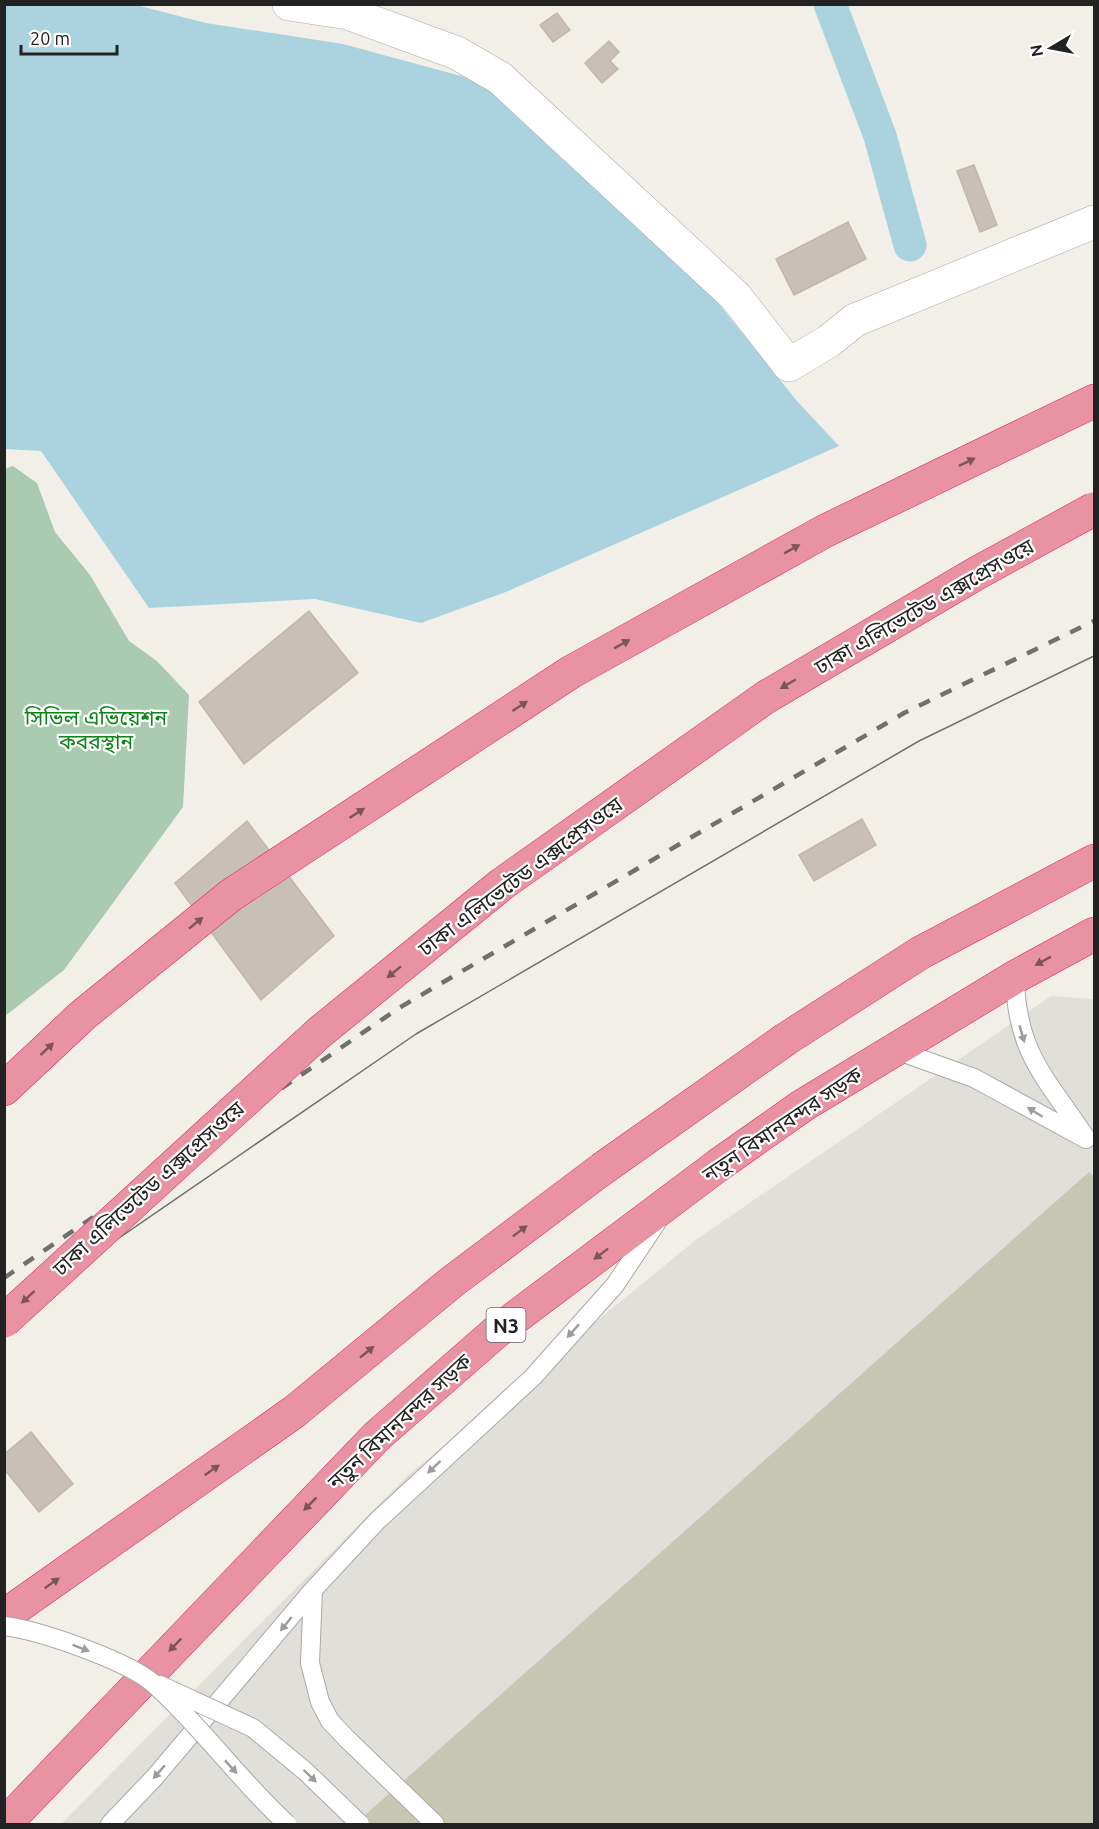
<svg xmlns="http://www.w3.org/2000/svg" width="1099" height="1829" viewBox="0 0 1099 1829" font-family="Ubuntu,'Noto Sans Bengali',sans-serif">
	<style>
		.airport { fill: #e1dfda }
		.construction { fill: #c7c7b4 }
		.cemetery { fill: #aacbaf }
		.water { fill: #aad3df }
		.lines { fill: none; stroke-linecap: round; stroke-linejoin: round }
		.canal { stroke: #aad3df; stroke-width: 33 }
		.building { fill: #c7bfb8; stroke: #c4b6ab; stroke-width: 1.5 }
		.lane-casing { stroke: #a9a9a9; stroke-width: 20 }
		.street-casing { stroke: #a9a9a9; stroke-width: 34 }
		.highway-casing { stroke: #dc2a67; stroke-width: 34 }
		.lane { stroke: #fff; stroke-width: 18 }
		.street { stroke: #fff; stroke-width: 33 }
		.highway { stroke: #e892a2; stroke-width: 33 }
		.tram { stroke: #707070; stroke-width: 1.5 }
		.rail { stroke: #707070; stroke-width: 4.5; stroke-dasharray: 12 12; stroke-linecap: butt }
		.lane-bridge-casing { stroke: #a9a9a9; stroke-width: 20; stroke-linecap: butt }
		.highway-bridge-casing { stroke: #dc2a67; stroke-width: 34; stroke-linecap: butt }
		.lane-bridge { stroke: #fff; stroke-width: 18 }
		.highway-bridge { stroke: #e892a2; stroke-width: 33 }
		.oneway { fill: #7b545c }
		.oneway2 { fill: #9c9c9c }
		.labels { text-anchor: middle; dominant-baseline: central; stroke-width: 4.5; stroke-linejoin: round; paint-order: stroke }
		.shield { fill: #fff; stroke: #646464; stroke-width: 1.5 }
		.shield-label { font-size: 20px; font-weight: bold; fill: #222 }
		.street-label { font-size: 21px; fill: #222; stroke: #fff }
		.park-label { font-size: 21px; fill: #0c8416; stroke: #fff }
	</style>
	<rect width="100%" height="100%" fill="#f2efe9"/>
	<path class="airport" d="M1051,996l43,3v825h-1033l346,-348 290,-237z"/>
	<path class="construction" d="M1089,1172l5,5v647h-739z"/>
	<path class="cemetery" d="M13,466l24,17 18,49 35,43 39,66 28,20 32,34 -6,112 -119,163 -59,46 -1,-547z"/>
	<path class="water" d="M4,5h132l70,18 137,21 140,38 226,210 88,109 42,45 -333,146 -85,31 -106,-24 -166,9 -108,-157 -36,-2z"/>
	<g class="lines">
		<path class="canal" d="M830,4l50,132 30,109"/>
	</g>
	<path class="building" d="M557,13l13,17 -17,12 -13,-17z
		M609,41l10,11 -9,9 8,8 -16,14 -17,-20z
		M974,165l23,60 -17,7 -23,-61z
		M848,222l18,37 -72,36 -18,-36z
		M309,611l49,62 -114,91 -45,-62z
		M862,819l14,26 -62,36 -15,-26z
		M247,821l87,115 -73,64 -86,-117z
		M31,1432l42,52 -34,28 -35,-43v-15z"/>
	<g class="lines">
		<defs>
			<path id="lane" d="M1015,977c1,76 32,102 71,161
				M893,1049l81,29 112,61
				M313,1590l-3,73 10,39 10,19 16,17 89,86
				M110,1824l44,-46 159,-188 64,-69 156,-144 82,-92 42,-63"/>
			<path id="street" d="M289,4l59,9 109,40 43,25 235,218 54,69 40,-24 26,-21 239,-98"/>
			<path id="highway" d="M4,1089l79,-74 148,-120 340,-223 254,-141 269,-130
				M4,1616l290,-204 159,-131 149,-112 184,-130 134,-86 174,-92
				M5,1824l372,-388 119,-104 221,-166 85,-60 213,-129 79,-43"/>
		</defs>
		<use href="#lane" class="lane-casing"/>
		<use href="#street" class="street-casing"/>
		<use href="#highway" class="highway-casing"/>
		<use href="#lane" class="lane"/>
		<use href="#street" class="street"/>
		<use href="#highway" class="highway"/>
		<path class="tram" d="M4,1317l412,-283 503,-293 175,-85"/>
		<path class="rail" d="M4,1278l395,-270 505,-295 190,-92"/>
		<defs>
			<path id="lane-bridge" d="M4,1626c35,4 124,35 150,58 48,43 86,97 133,140
				M160,1685l93,43 52,43 55,53"/>
			<path id="highway-bridge" d="M4,1321l316,-289 182,-148 264,-187 211,-124 117,-64"/>
		</defs>
		<use href="#lane-bridge" class="lane-bridge-casing"/>
		<use href="#highway-bridge" class="highway-bridge-casing"/>
		<use href="#lane-bridge" class="lane-bridge"/>
		<use href="#highway-bridge" class="highway-bridge"/>
	</g>
	<defs><path id="oneway-solid" d="M-6-.8H1V-3.2L6.5 0L1 3.2V.8H-6Z" transform="scale(1.5)"/></defs>
	<g class="oneway">
		<use href="#oneway-solid" transform="translate(967 462) rotate(-26)"/>
		<use href="#oneway-solid" transform="translate(792 549) rotate(-29)"/>
		<use href="#oneway-solid" transform="translate(622 644) rotate(-29)"/>
		<use href="#oneway-solid" transform="translate(788 684) rotate(150)"/>
		<use href="#oneway-solid" transform="translate(520 706) rotate(-33)"/>
		<use href="#oneway-solid" transform="translate(357 813) rotate(-33)"/>
		<use href="#oneway-solid" transform="translate(196 923) rotate(-39)"/>
		<use href="#oneway-solid" transform="translate(1043 961) rotate(151)"/>
		<use href="#oneway-solid" transform="translate(394 972) rotate(141)"/>
		<use href="#oneway-solid" transform="translate(47 1049) rotate(-43)"/>
		<use href="#oneway-solid" transform="translate(520 1231) rotate(-37)"/>
		<use href="#oneway-solid" transform="translate(601 1254) rotate(143)"/>
		<use href="#oneway-solid" transform="translate(28 1297) rotate(137)"/>
		<use href="#oneway-solid" transform="translate(367 1352) rotate(-39)"/>
		<use href="#oneway-solid" transform="translate(212 1470) rotate(-35)"/>
		<use href="#oneway-solid" transform="translate(310 1504) rotate(135)"/>
		<use href="#oneway-solid" transform="translate(52 1583) rotate(-35)"/>
		<use href="#oneway-solid" transform="translate(175 1645) rotate(134)"/>
	</g>
	<g class="oneway2">
		<use href="#oneway-solid" transform="translate(1022 1034) rotate(74)"/>
		<use href="#oneway-solid" transform="translate(1035 1112) rotate(-148)"/>
		<use href="#oneway-solid" transform="translate(573 1331) rotate(132)"/>
		<use href="#oneway-solid" transform="translate(434 1467) rotate(137)"/>
		<use href="#oneway-solid" transform="translate(286 1624) rotate(129)"/>
		<use href="#oneway-solid" transform="translate(81 1648) rotate(21)"/>
		<use href="#oneway-solid" transform="translate(231 1767) rotate(47)"/>
		<use href="#oneway-solid" transform="translate(159 1772) rotate(131)"/>
		<use href="#oneway-solid" transform="translate(310 1776) rotate(44)"/>
	</g>
	<g class="labels">
		<rect class="shield" x="486.5" y="1308" width="39" height="34" rx="4.5"/>
		<g class="shield-label">
			<text x="506" y="1325">N3</text>
		</g>
		<g class="street-label">
			<text transform="translate(924 606) rotate(-30)">ঢাকা এলিভেটেড এক্সপ্রেসওয়ে</text>
			<text transform="translate(520 876) rotate(-37)">ঢাকা এলিভেটেড এক্সপ্রেসওয়ে</text>
			<text transform="translate(782 1124) rotate(-34)">নতুন বিমানবন্দর সড়ক</text>
			<text transform="translate(148 1188) rotate(-42)">ঢাকা এলিভেটেড এক্সপ্রেসওয়ে</text>
			<text transform="translate(399 1421) rotate(-43)">নতুন বিমানবন্দর সড়ক</text>
		</g>
		<g class="park-label">
			<text x="96" y="717">সিভিল এভিয়েশন<tspan x="96" dy="24">কবরস্থান</tspan></text>
		</g>
	</g>
	<rect width="1099" height="1829" fill="none" stroke="#222222" stroke-width="12"/>
	<g transform="translate(1051 48) rotate(260)" stroke="#ffffff" stroke-width="4.5" paint-order="stroke">
	<path d="M0-4.5L10 22L0 15L-10 22Z" fill="#222222"/>
	<text y="-9" font-size="16" font-weight="bold" text-anchor="middle" fill="#222222">N</text>
	</g>
	<path d="M21 45v9h96v-9" fill="none" stroke="#222222" stroke-width="3"/>
	<text x="30" y="45" font-size="18" fill="#222222" stroke="#ffffff" stroke-width="4.5" paint-order="stroke">20 m</text>
</svg>
